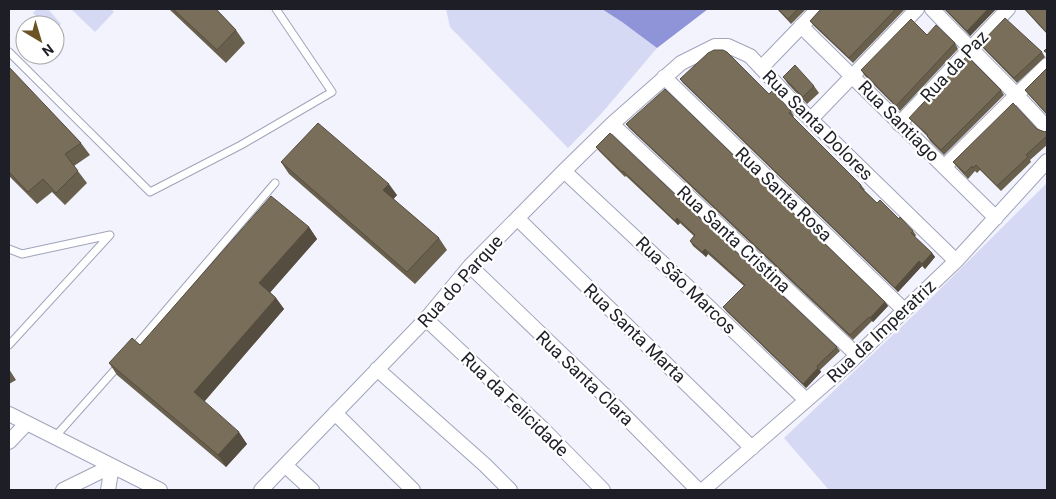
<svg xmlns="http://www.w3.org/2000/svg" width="1056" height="499" viewBox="0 0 1056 499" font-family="Roboto,sans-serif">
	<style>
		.green { fill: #d5d9f3 }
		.water { fill: #8f94d8 }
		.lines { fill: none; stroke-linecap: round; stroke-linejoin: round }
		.lane-casing { stroke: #a1a4ba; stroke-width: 9 }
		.street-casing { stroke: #a1a4ba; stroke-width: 16 }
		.lane { stroke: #fff; stroke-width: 7 }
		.street { stroke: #fff; stroke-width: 14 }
		.wall { fill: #685f4d }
		.shaded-wall { fill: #554d3f }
		.building { fill: #796e5a; stroke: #554d3f }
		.labels { text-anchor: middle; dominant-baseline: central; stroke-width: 4.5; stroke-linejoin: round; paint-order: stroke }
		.street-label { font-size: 18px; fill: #1d1e26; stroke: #fff }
	</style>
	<rect width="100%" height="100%" fill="#f2f3fd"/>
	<path class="green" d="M37,9h11l13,15 -6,6v-5h-11l-11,-12z
		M71,9h40l3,3 -19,20z
		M446,9h156l20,13 35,26 -56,66 -33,34 -118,-121z
		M1047,183v307h-218l-45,-52 134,-127z"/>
	<path class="water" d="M602,9h106l-51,39 -35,-26z"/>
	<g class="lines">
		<defs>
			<path id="lane" d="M9,52l141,140 91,-47 91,-53 -56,-83
				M9,249l13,5 88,-19 -101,110
				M132,350l143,-167
				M54,438l66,-74"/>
			<path id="street" d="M932,9c38,40 78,77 115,119
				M801,26l195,192
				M761,68l57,-59
				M664,77l240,233
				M811,119l106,-110
				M612,124l245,231
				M899,124l109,-115
				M944,167l103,-102
				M564,171l123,115 119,114
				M518,219l234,229
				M470,266l132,127 96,97
				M426,319l115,108 62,63
				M377,369l108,96 25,25
				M335,413l78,77
				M9,414l151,76
				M9,442l17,-18
				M286,466l26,24
				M63,490l49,-24
				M108,490l4,-24
				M261,490l165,-171 44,-53 94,-95 48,-47 69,-61 34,-17h13l22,10 45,48 161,157
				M703,490l145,-126 108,-103 91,-100"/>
		</defs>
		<use href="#lane" class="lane-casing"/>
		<use href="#street" class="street-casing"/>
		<use href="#lane" class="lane"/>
		<use href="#street" class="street"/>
	</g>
	<path class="wall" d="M169,9h47l20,21 9,13 -19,20z
		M777,9h29l-15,15z
		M821,9h84l-52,54 -39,-37 -4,-5z
		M944,9h50l1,1 -25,26z
		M1024,9h23v25z
		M927,35l28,8 3,6 -58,62 -35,-35 -4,-6z
		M980,44l62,8 3,5 -28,26 -34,-35z
		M9,68l72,75 9,12 -16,11 13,17 -22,22 -13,-13 -15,12 -28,-28z
		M1047,68v47l-18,-20 -4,-5z
		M783,77l31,9 5,7 -12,11 -19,-20z
		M680,79l89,15 22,17 3,5 -1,1 68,68 4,5h-1l13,13 22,16 14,12 3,4 -1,2 17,16 3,4 -10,12 -3,-3 -24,26 -215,-209z
		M1001,90l3,5 -60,60 -14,-14 -3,-5 -18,-18z
		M626,124l259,178 3,4 -15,16 -1,-1 -19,19 -224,-212z
		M1037,129l8,3 2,-2v15l-17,15 1,2 -30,29 -21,-21 -3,3 -2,-2 -7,8 -11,-12 -4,-5z
		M596,147l241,200 3,4 -20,19 1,2 -15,16 -79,-76 -4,-5 21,-21 -36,-32 -2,3 -13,-11 -3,-5 4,-5 -14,-13 -2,2 -52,-49 -1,1 -26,-26z
		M281,162l116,33 -4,4 46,39 8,12 -32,34 -126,-110z
		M309,227l8,12 -47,53 6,6 8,11 -80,93 43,42 -21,23 -109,-92 -8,-12 31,-18z
		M9,369l7,11 -7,4z"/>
	<path class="shaded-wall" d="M988,9h6l1,1 -25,26 -3,-5z
		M389,184l8,11 -6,7 -8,-12z
		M677,218l3,5 -2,2 -3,-4z
		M309,227l8,12 -49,56 -9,-12z
		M705,249l3,5 -2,3 -4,-5z
		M932,253l3,4 -10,12 -3,-5z
		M919,261l3,5 -24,26 -3,-4z
		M276,298l8,11 -82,95 -8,-12z
		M885,302l3,4 -15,16 -3,-4z
		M818,368l3,4 -15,16 -3,-4z
		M239,432l8,12 -21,23 -8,-12z"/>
	<path class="building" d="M173,9h43l20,21 -19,20z
		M778,9h20l-10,10z
		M821,9h75l-47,49 -39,-37z
		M945,9h43l-21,22z
		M1025,9h22v24z
		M1005,18l37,34 -28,26 -34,-34z
		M911,19l16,16 9,-10 19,18 -59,63 -35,-36z
		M1047,48v5l-3,-2z
		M714,50h9l4,2 42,42 3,-3 19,20 -2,2 72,72 -1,2 17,16 3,-3 19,19 1,-2 13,14 -2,2 21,20 -10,11 -3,-3 -24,27 -215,-209 28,-26z
		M967,56l34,34 -60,60 -14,-14 1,-1 -19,-17z
		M795,65l19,21 -11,11 -20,-20z
		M9,67l72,76 -16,11 13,17 -22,22 -13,-14 -15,13 -19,-20z
		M1047,68v46l-22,-24z
		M665,89l220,213 -15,16 -1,-1 -19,18 -224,-211z
		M1013,103l24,26 8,3 2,-2v6l-21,19 2,2 -31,29 -21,-21 -3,3 -1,-2 -7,7 -12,-11z
		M318,123l71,61 -6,6 56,48 -32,34 -126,-110z
		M610,133l227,214 -20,19 1,2 -15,16 -80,-77 22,-22 -40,-36 -3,3 -12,-11 5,-6 -18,-17 -2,3 -52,-50 -1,1 -26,-25z
		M271,196l38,31 -50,56 17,15 -82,94 45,40 -21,23 -109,-92 23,-25 8,7z"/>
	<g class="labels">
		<g class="street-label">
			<text transform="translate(954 66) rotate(-47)">Rua da Paz</text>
			<text transform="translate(899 121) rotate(45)">Rua Santiago</text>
			<text transform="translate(818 125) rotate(45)">Rua Santa Dolores</text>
			<text transform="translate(784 194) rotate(44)">Rua Santa Rosa</text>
			<text transform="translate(734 239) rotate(43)">Rua Santa Cristina</text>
			<text transform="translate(460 281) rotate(-48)">Rua do Parque</text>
			<text transform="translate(686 285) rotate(44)">Rua São Marcos</text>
			<text transform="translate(881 331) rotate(-43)">Rua da Imperatriz</text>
			<text transform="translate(635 333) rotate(44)">Rua Santa Marta</text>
			<text transform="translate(585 378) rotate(44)">Rua Santa Clara</text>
			<text transform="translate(515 404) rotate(44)">Rua da Felicidade</text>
		</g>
	</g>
	<rect width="1056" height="499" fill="none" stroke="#1d1e26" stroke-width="20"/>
	<g transform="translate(40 40) rotate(142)"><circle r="24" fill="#ffffff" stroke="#a5a5a8"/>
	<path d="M0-4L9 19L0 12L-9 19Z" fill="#6b5323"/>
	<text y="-8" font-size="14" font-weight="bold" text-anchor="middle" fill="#1d1e26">N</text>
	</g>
</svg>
